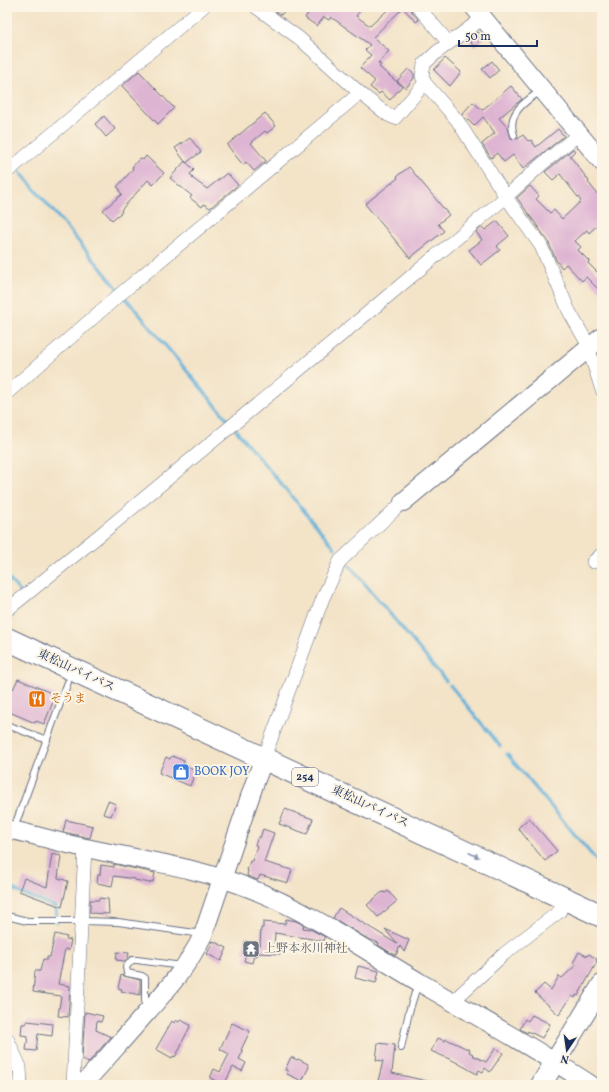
<svg xmlns="http://www.w3.org/2000/svg" width="609" height="1092" viewBox="0 0 609 1092" font-family="Vollkorn,'Noto Serif JP',serif">
	<style>
		.lines { fill: none; stroke-linecap: round; stroke-linejoin: round }
		.stream { stroke: #60b1da; stroke-width: 3 }
		.building { fill: #deb4d3 }
		.lane-casing { stroke: #676e83; stroke-width: 8 }
		.street-casing { stroke: #676e83; stroke-width: 14 }
		.secondary-casing { stroke: #676e83; stroke-width: 20 }
		.primary-casing { stroke: #676e83; stroke-width: 22 }
		.highway-casing { stroke: #676e83; stroke-width: 24 }
		.lane { stroke: #fff; stroke-width: 6 }
		.street { stroke: #fff; stroke-width: 13 }
		.secondary { stroke: #fff; stroke-width: 18 }
		.primary { stroke: #fff; stroke-width: 20 }
		.highway { stroke: #fff; stroke-width: 22 }
		.oneway { fill: #8d97ae }
		.labels { text-anchor: middle; dominant-baseline: central; stroke-width: 4; stroke-linejoin: round; paint-order: stroke }
		.shield { fill: #fcf5e5; stroke: #5e6a86; stroke-width: 1 }
		.shield-label { font-size: 11px; font-weight: bold; fill: #1b2f5e }
		.street-label { font-size: 12px; fill: #1b2f5e; stroke: #fcf5e5 }
		.food-label { font-size: 12px; fill: #c56008; stroke: #fcf5e5; text-anchor: start }
		.shop-label { font-size: 12px; fill: #366cbe; stroke: #fcf5e5; text-anchor: start }
		.worship-label { font-size: 12px; fill: #5b616d; stroke: #fcf5e5; text-anchor: start }
	</style>
	<rect width="100%" height="100%" fill="#fcf5e5"/>
	<filter id="ink" filterUnits="userSpaceOnUse"><feTurbulence type="fractalNoise" baseFrequency=".025" numOctaves="2"/><feDisplacementMap in="SourceGraphic" scale="8" xChannelSelector="R" yChannelSelector="G"/><feConvolveMatrix kernelMatrix="1 2 1 2 8 2 1 2 1" color-interpolation-filters="sRGB"/></filter>
	<filter id="wash" filterUnits="userSpaceOnUse"><feTurbulence type="fractalNoise" baseFrequency=".012" numOctaves="4" result="noise"/><feDisplacementMap in="SourceGraphic" scale="16" xChannelSelector="R" yChannelSelector="G"/><feGaussianBlur stdDeviation="0.9" result="paint"/><feColorMatrix in="noise" values="0 0 0 0 0 0 0 0 0 0 0 0 0 0 0 0 0 1.4 0 .05"/><feComposite in="paint" operator="in"/></filter>
	<g filter="url(#wash)">
		<rect width="100%" height="100%" fill="#f3e3c7"/>
		<g class="lines">
			<path class="stream" d="M7,157l5,5
				M17,168l103,123
				M124,296l104,124
				M235,429l100,119
				M350,566l96,115
				M7,577l15,17
				M450,685l50,61
				M507,754l95,113
				M7,885l15,9 34,13 1,15"/>
		</g>
		<g id="blocks">
			<path class="building" d="M270,7h17l-6,8z
				M312,7h23l5,4 3,-4h20l-7,9 14,10 21,-19h19l2,5 7,8 -3,2 -13,-14 -30,29 16,14 -11,12 3,2 -2,2 23,19 -12,14 -9,-8 -2,2 -9,-7 5,-6 -15,-13 11,-13 -6,-5 5,-5 -39,-28 -2,3 -5,-3 -7,9 -12,-8z
				M478,32l6,6 -10,9 -6,-8z
				M445,58l16,14 -11,14 -16,-16z
				M492,61l7,9 -9,8 -8,-9z
				M408,69l6,5v4l-8,10 -9,-7z
				M139,71l35,37 -16,16 -36,-38z
				M511,86l11,13 -23,19 9,10 3,10 7,1 5,-4 5,6 3,-1 5,7 22,-18 6,7 -41,33 -10,-14 -9,7 -7,-9 -6,5 -9,-14 13,-11 -12,-16 -9,9 -12,-12 11,-12 9,8z
				M265,113l11,13 -9,7 -2,-2 -14,12 15,18 -12,10 -8,-9 -3,3 -16,-20z
				M104,116l11,13 -9,8 -11,-13z
				M190,138l11,14 -15,11 -11,-15z
				M573,149l2,2 -5,5 19,25 -1,1 14,18v21l-13,12 -2,-3 -12,11 6,6 -3,3 11,11 -1,2 14,14v16l-16,-16 -4,4 -16,-17 -4,4 -6,-8 -8,-19 -31,-43 13,-12 9,10 -3,3 14,14 4,-3 8,9 19,-18 -21,-27 -7,6 -8,-8z
				M146,156l18,17 -11,12 -5,-5 -27,30 1,2 -10,8 -9,-10 19,-16 -3,-3 1,-2 -3,-2 16,-18 -1,-2 8,-9 3,2z
				M185,161l9,9 -4,4 3,3 -1,1 15,11 20,-16 11,12 -28,23 -6,-4 -2,3 -12,-9 2,-2 -22,-18z
				M409,167l40,48 -11,9 6,7 -34,27 -45,-54 33,-26 -1,-2z
				M497,221l12,15 -12,10 3,4 -19,15 -12,-15 13,-10 -6,-8 6,-5 3,3z
				M18,679l38,16 -12,29 -8,-3 -1,2 -28,-12v-18l2,-5 4,1z
				M172,756l12,5 -1,4 13,5 -6,16 -31,-13 7,-16 4,2z
				M108,801l8,3 -5,12 -8,-2z
				M285,809l28,10 -6,15 -28,-10z
				M529,818l28,33 -12,10 -27,-33z
				M66,820l27,6 -3,12 -27,-6z
				M263,829l11,4 -10,29 28,8 -4,13 -28,-8 -2,5 -11,-4 1,-6h-1l3,-9h2l5,-15 -2,-1 3,-8 2,1z
				M52,854l9,2 -3,22 10,3 -6,26 -43,-16 5,-13 23,9z
				M114,864l41,9 -2,9 -2,-1 -1,2 -15,-3v-1l-21,-3 -2,10 -15,-3 1,-8h2l1,-10 13,2z
				M388,891l9,10 -19,16 -11,-12 14,-12 3,-1 1,1z
				M99,898l9,1 1,15 -19,-1v-13h9z
				M339,908l58,36 -12,-15 24,11 -5,12 -4,-6 -4,9 -5,-2 -13,-8 1,-2 -11,-4 -35,-21z
				M286,919l10,2 8,4 -1,3 7,1 15,8 -1,4 -49,-8 -1,15 7,1 -1,5 -22,-1 -1,3 -3,-1 -2,8 -8,-2 2,-8h-3l2,-12 15,4 1,-17h2v-6l22,2z
				M55,934l12,3 -1,2 5,1 -2,10 -4,-1 -7,35 12,2 -2,31 -10,-1 3,-20 -28,-4 2,-21h5l3,-12 4,1v-3h3z
				M213,941l14,7 -6,13 -14,-7z
				M117,952l12,1 -1,4 -3,4 -9,-1z
				M579,952l8,4 2,-2 8,5 -1,2 1,1 -19,34 -2,-1 -1,3 -3,-2 -13,19 -24,-22 9,-9 7,6 8,-14 3,2 14,-13 -3,-2z
				M358,966l21,5 -3,12 -21,-5z
				M121,975l19,5v15l-19,-4 1,-2 -4,-1z
				M85,1012l18,4 -2,6 -4,-1 -1,9 15,7 -23,26 -6,-5z
				M532,1015l18,9 -8,14 -14,-7 -1,2 -7,-4 5,-10 3,2z
				M176,1020l2,2 3,-2 9,5 -1,1 1,1 -9,17 1,1 -7,12 -2,-1 -1,2 -16,-9 16,-28 2,2z
				M27,1021l26,3 -1,12 -14,-2 -2,17 -10,-1 2,-14 -7,-1 1,-11h4z
				M232,1023l18,8 -9,19 2,1 -4,8 7,4 -4,8 -9,-4 -9,18 -14,-7 4,-9 6,3 9,-18 -9,-5z
				M438,1038l7,3 1,-2 24,11 -1,2 4,2 -1,1 14,7 10,-14 7,5 -13,19 -5,-4 -2,4 -4,-2 -2,4 -23,-13 -23,-10z
				M378,1043l17,2 -3,28 39,9v3h-54l6,-24 -7,-1z
				M291,1057l6,3 1,-1 10,5v2l1,1 -7,14 -15,-7 1,-3 -3,-1z"/>
		</g>
	</g>
	<g filter="url(#ink)">
		<use href="#blocks" fill-opacity="0" stroke="#676e83" stroke-width="1"/>
		<g class="lines">
			<defs>
				<path id="lane" d="M514,135c-8,-21 11,-34 27,-44
					M7,725l40,15
					M14,828l54,-146
					M7,916l20,5h55l36,1 84,12
					M145,1009v-31l-3,-2 -15,-3 -1,-6 6,-7h5l45,6
					M401,1048l8,-36 9,-29
					M7,1070l13,-3"/>
				<path id="street" d="M256,7l43,31 61,55 28,22 7,3 30,-35 -3,-7 2,-12 13,-12 46,-34
					M418,7l31,36
					M425,83l32,37 49,77 35,49 28,65 17,30 16,49
					M7,172l196,-165
					M7,393l111,-97 242,-203
					M593,562l9,-8
					M7,610l94,-76 275,-228 130,-109 36,-33 37,-30
					M264,758l59,-160 17,-37 63,-59
					M452,1002l52,-48 56,-43
					M7,1038l13,29 1,18
					M73,1085l12,-237"/>
				<path id="secondary" d="M474,7l128,155
					M403,502l199,-165
					M7,829c26,5 52,14 79,19 54,12 111,19 163,40 60,23 114,61 170,94 57,34 116,66 172,103
					M82,1085c18,-19 34,-38 51,-57 27,-31 52,-56 70,-93l52,-153 9,-24"/>
				<path id="primary" d="M541,1085l61,-100"/>
				<path id="highway" d="M7,639l595,277"/>
			</defs>
			<use href="#lane" class="lane-casing"/>
			<use href="#street" class="street-casing"/>
			<use href="#secondary" class="secondary-casing"/>
			<use href="#primary" class="primary-casing"/>
			<use href="#highway" class="highway-casing"/>
			<use href="#lane" class="lane"/>
			<use href="#street" class="street"/>
			<use href="#secondary" class="secondary"/>
			<use href="#primary" class="primary"/>
			<use href="#highway" class="highway"/>
		</g>
		<defs><path id="oneway-solid" d="M-6-.8H1V-3.2L6.5 0L1 3.2V.8H-6Z"/></defs>
		<use class="oneway" href="#oneway-solid" transform="translate(474 855) rotate(25)"/>
	</g>
	<defs>
		<symbol id="restaurant-square" viewBox="-11 -11 22 22"><rect x="-9" y="-9" width="18" height="18" rx="4" fill="#e8710a" stroke="#fcf5e5"/><path d="M-5-6h1v4h1v-4h1v4h1v-4h1v5L-1.5 .5V6h-2V.5L-5-1ZM5-6V6H3V1.5H1.5Q1.5-4 5-6Z" fill="#fff"/></symbol>
		<symbol id="shop-square" viewBox="-11 -11 22 22"><rect x="-9" y="-9" width="18" height="18" rx="4" fill="#3f7fe0" stroke="#fcf5e5"/><path d="M-5-2.5h2.3a2.7 3.5 0 0 1 5.4 0H5L5.5 6h-11ZM-1.5-2.5h3a1.5 2.3 0 0 0-3 0Z" fill="#fff"/></symbol>
		<symbol id="temple-square" viewBox="-11 -11 22 22"><rect x="-9" y="-9" width="18" height="18" rx="4" fill="#6b7280" stroke="#fcf5e5"/><path d="M0-6L5-2H3V0L6.5 2.5H4V6H1.5V3h-3V6H-4V2.5H-6.5L-3 0V-2H-5Z" fill="#fff"/></symbol>
	</defs>
	<g fill-rule="evenodd">
		<use href="#restaurant-square" x="27" y="689" width="20" height="20"/>
		<use href="#shop-square" x="171" y="762" width="20" height="20"/>
		<use href="#temple-square" x="241" y="939" width="20" height="20"/>
	</g>
	<g class="labels">
		<rect class="shield" x="292" y="768" width="26" height="18" rx="3"/>
		<g class="shield-label">
			<text x="305" y="777">254</text>
		</g>
		<g class="street-label">
			<text transform="translate(76 671) rotate(25)">東松山バイパス</text>
			<text transform="translate(370 807) rotate(25)">東松山バイパス</text>
		</g>
		<g class="food-label">
			<text x="50" y="699">そうま</text>
		</g>
		<g class="shop-label">
			<text x="194" y="772">BOOK JOY</text>
		</g>
		<g class="worship-label">
			<text x="264" y="949">上野本氷川神社</text>
		</g>
	</g>
	<rect width="609" height="1092" fill="none" stroke="#fcf5e5" stroke-width="24"/>
	<g transform="translate(567 1050) rotate(193)" stroke="#fcf5e5" stroke-width="3" paint-order="stroke">
	<path d="M0-3L7 15L0 10L-7 15Z" fill="#1b2f5e"/>
	<text y="-6" font-size="11" font-weight="bold" text-anchor="middle" fill="#1b2f5e">N</text>
	</g>
	<path d="M459 40v6h78v-6" fill="none" stroke="#1b2f5e" stroke-width="2"/>
	<text x="465" y="40" font-size="12" fill="#1b2f5e" stroke="#fcf5e5" stroke-width="3" paint-order="stroke">50 m</text>
</svg>
